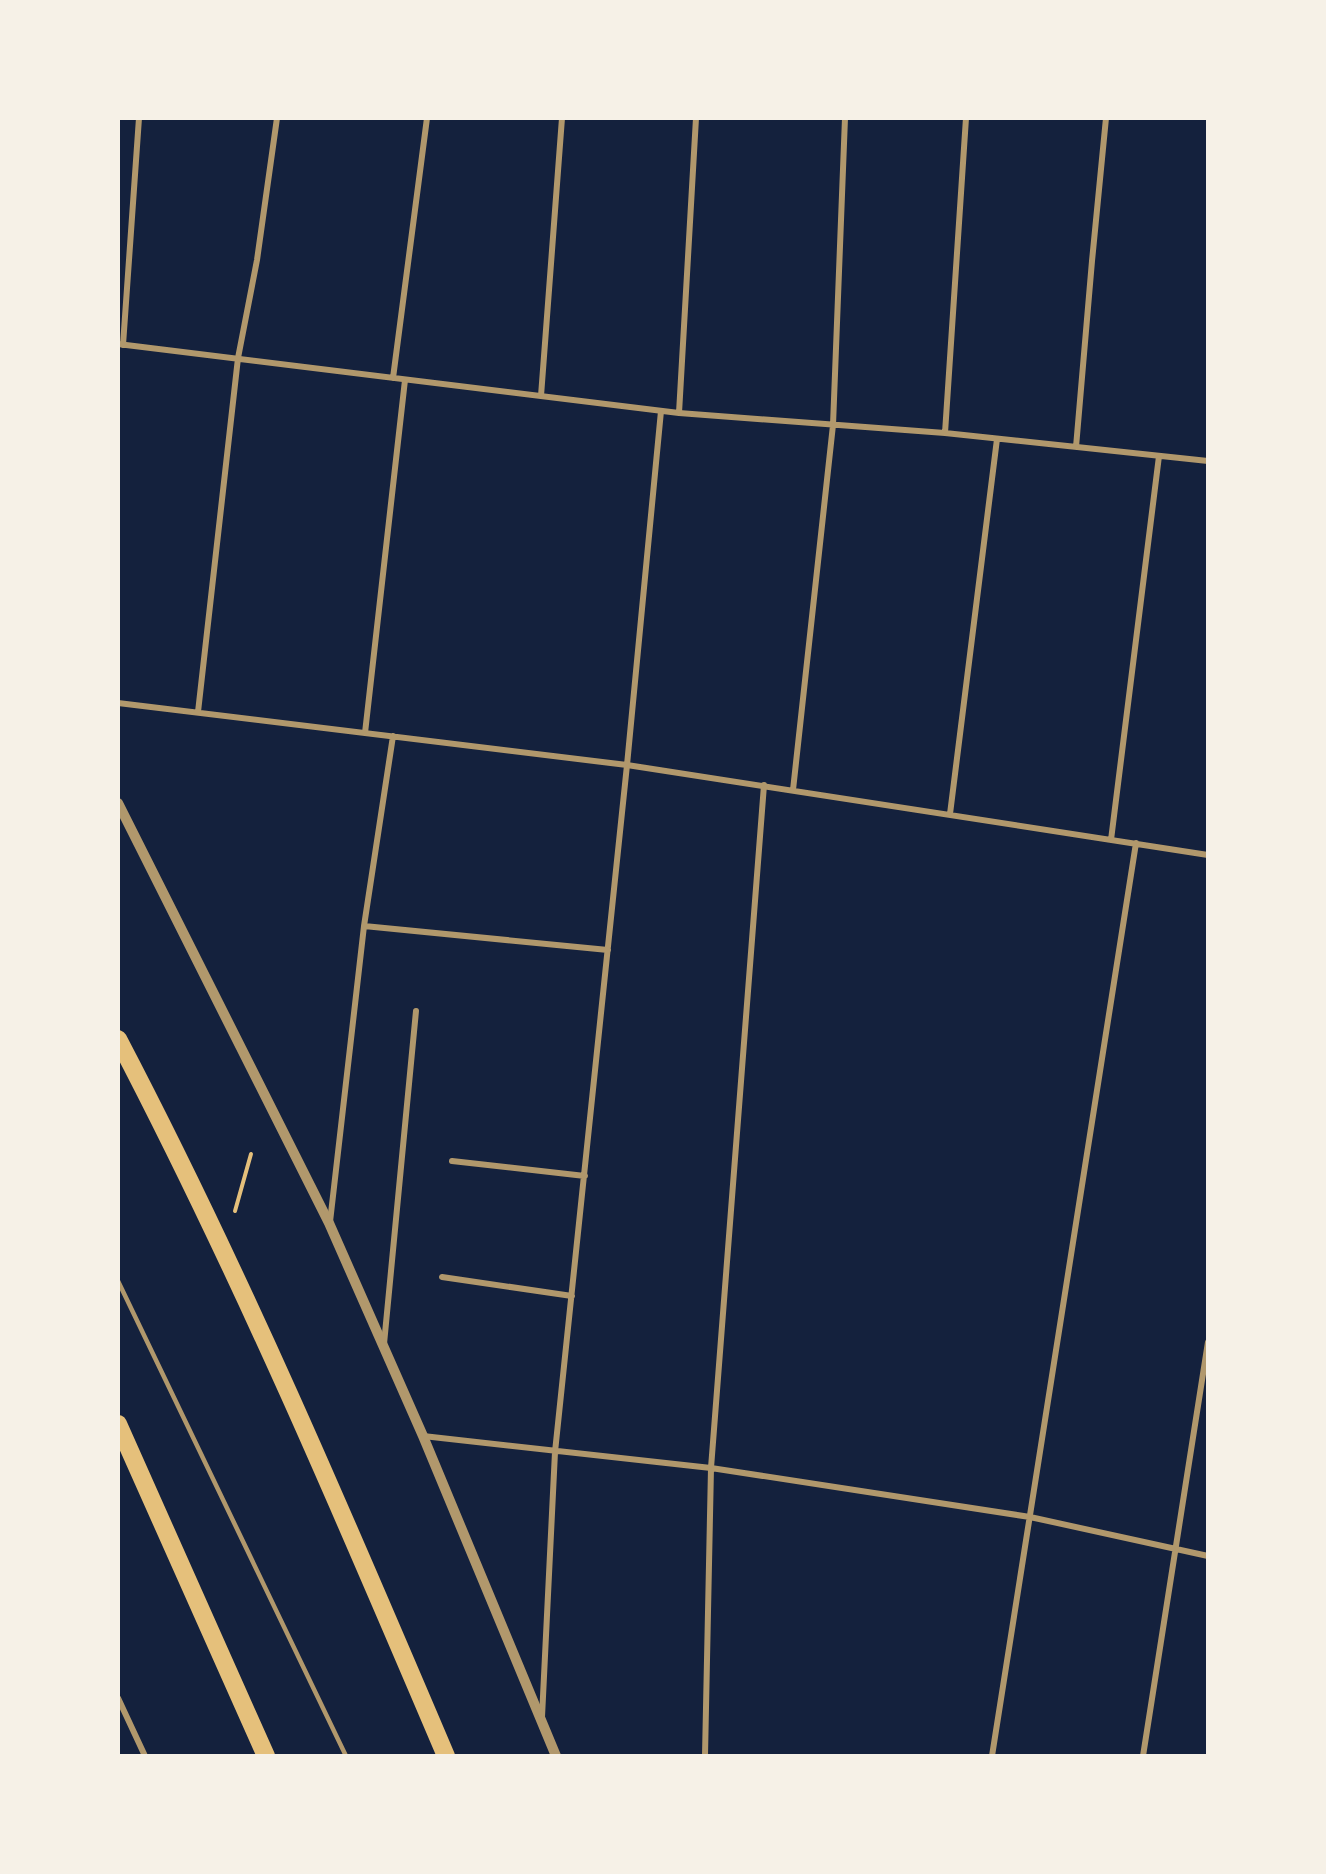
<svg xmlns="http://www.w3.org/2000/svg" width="1326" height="1874" viewBox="0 0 1326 1874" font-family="Montserrat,sans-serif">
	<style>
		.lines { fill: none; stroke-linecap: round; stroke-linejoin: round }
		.path { stroke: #e5c07b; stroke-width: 4 }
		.service { stroke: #b1986c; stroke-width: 4.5 }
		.minor { stroke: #b1986c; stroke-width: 6 }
		.tertiary { stroke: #b1986c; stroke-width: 10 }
		.motorway { stroke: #e5c07b; stroke-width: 18 }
	</style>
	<rect width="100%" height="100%" fill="#14213d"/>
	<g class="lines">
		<path class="path" d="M235,1211l16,-57"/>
		<path class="service" d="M118,1281l228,475"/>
		<path class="minor" d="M118,344l561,69 266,20 263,28
			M123,345l16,-227
			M393,378l34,-260
			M541,396l21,-278
			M679,413l17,-295
			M945,433l21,-315
			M1076,447l16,-186 14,-143
			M118,703l509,62 581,90
			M198,712l40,-354 19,-98 20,-142
			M365,733l40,-353
			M793,790l40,-365 12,-307
			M950,814l47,-375
			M1111,840l48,-384
			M364,926l244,24
			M452,1161l133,15
			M330,1222l34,-296 29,-190
			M442,1277l130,19
			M384,1344l32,-333
			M423,1436l288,32 319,49 178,39
			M118,1698l27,58
			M542,1717l13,-265 72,-687 34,-354
			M705,1756l6,-288 53,-683
			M992,1756l144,-913
			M1143,1756l65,-414"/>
		<path class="tertiary" d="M118,803l211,420 94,213 133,320"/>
		<path class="motorway" d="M118,1039c122,233 225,475 328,717
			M118,1424l148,332"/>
	</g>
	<rect width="1326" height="1874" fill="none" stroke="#f6f1e7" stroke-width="240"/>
</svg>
